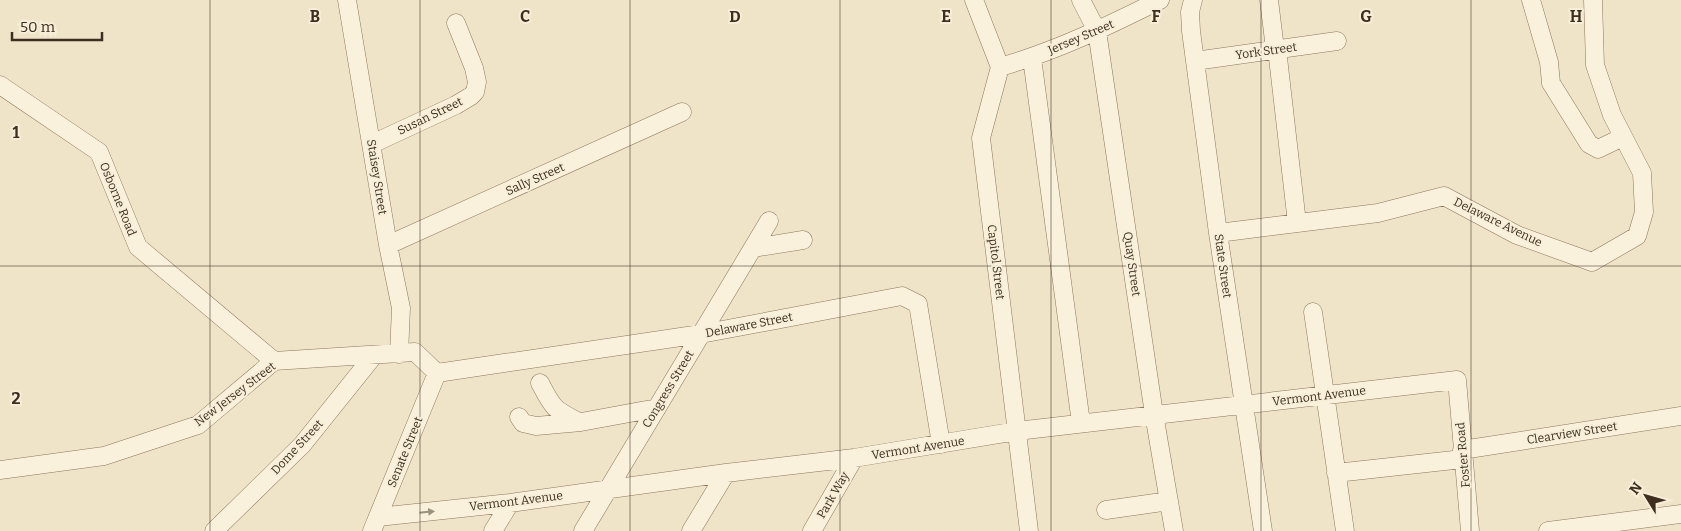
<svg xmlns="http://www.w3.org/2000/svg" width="1681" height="531" viewBox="0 0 1681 531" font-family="Bitter,serif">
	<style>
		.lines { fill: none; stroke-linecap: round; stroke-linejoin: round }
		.minor-casing { stroke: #8d765c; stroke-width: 19 }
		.minor { stroke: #faf1dc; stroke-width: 18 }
		.oneway { fill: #9c907e }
		.grid { fill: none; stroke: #3d2e20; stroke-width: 1; stroke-opacity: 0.55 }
		.labels { text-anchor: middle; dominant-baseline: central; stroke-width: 4; stroke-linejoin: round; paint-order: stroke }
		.street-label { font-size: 12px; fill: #3d2e20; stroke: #f7eed8 }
		.grid-label { font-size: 16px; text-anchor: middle; font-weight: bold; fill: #3d2e20; stroke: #f7eed8; stroke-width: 4; stroke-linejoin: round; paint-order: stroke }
	</style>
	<rect width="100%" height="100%" fill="#f0e4c8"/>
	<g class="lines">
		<defs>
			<path id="minor" d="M347,0l41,245 13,63 -2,46
				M974,0l26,67 -19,71 48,393
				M1081,0l16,31 57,383 20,117
				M1193,0l-3,12 1,19 27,202 45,298
				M1269,0l6,49
				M1531,0l18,62 2,21 38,61 9,5 25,-12
				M1277,49l20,174
				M1032,58l49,365
				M1195,61l142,-20
				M1000,67c56,-16 108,-41 160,-67
				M0,85l99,67 39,95 136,114
				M372,144l84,-39 15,-9 4,-4 2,-10 -3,-14 -18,-45
				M1218,233l160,-20 66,-17 73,39 75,27 45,-26 7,-24 -2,-39 -30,-58 -17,-50 -2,-65
				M388,245l294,-133
				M753,248l50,-8
				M1313,312l32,219
				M437,373l264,-39 201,-38 16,8 23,140
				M540,383c13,25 13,26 39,39
				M519,417l4,6 13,3 45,-4 76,-14
				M1462,450l219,-34
				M0,470l104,-14 94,-31 76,-64 141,-9 22,21
				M1336,473l127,-14
				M1106,510l63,-9
				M378,517l132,-14 216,-30 128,-15 163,-27 440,-51 13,151
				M214,531l88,-86 69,-86v-3
				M372,531l65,-158
				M493,531l17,-28
				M583,531l186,-310
				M691,531l35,-58
				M812,531l42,-73
				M1548,531l133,-17"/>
		</defs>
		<use href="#minor" class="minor-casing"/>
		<use href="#minor" class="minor"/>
	</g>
	<defs><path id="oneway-solid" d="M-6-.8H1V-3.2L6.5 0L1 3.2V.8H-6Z" transform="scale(1.25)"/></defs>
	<use class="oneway" href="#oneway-solid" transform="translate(427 512) rotate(-6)"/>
	<path class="grid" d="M210,0v531M420,0v531M630,0v531M840,0v531M1051,0v531M1261,0v531M1471,0v531M0,266h1681"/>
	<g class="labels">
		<g class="street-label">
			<text transform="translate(1081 37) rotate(-23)">Jersey Street</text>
			<text transform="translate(1266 51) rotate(-8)">York Street</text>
			<text transform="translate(430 116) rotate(-26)">Susan Street</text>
			<text transform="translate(377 177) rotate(81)">Staisey Street</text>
			<text transform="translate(535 179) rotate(-24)">Sally Street</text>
			<text transform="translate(118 199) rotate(68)">Osborne Road</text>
			<text transform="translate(1498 222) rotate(26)">Delaware Avenue</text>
			<text transform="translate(996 262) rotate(83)">Capitol Street</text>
			<text transform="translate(1132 264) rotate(82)">Quay Street</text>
			<text transform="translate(1223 266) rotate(82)">State Street</text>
			<text transform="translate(749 325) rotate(-11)">Delaware Street</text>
			<text transform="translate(668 389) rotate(-59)">Congress Street</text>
			<text transform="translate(235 394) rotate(-37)">New Jersey Street</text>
			<text transform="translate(1319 396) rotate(-7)">Vermont Avenue</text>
			<text transform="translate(1572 433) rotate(-9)">Clearview Street</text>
			<text transform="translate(297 447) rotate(-47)">Dome Street</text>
			<text transform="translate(918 448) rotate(-9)">Vermont Avenue</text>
			<text transform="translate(405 452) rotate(-68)">Senate Street</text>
			<text transform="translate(1463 455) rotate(-95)">Foster Road</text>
			<text transform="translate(833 495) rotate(-60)">Park Way</text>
			<text transform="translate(516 501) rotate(-7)">Vermont Avenue</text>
		</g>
	</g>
	<g class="grid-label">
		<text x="315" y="22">B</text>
		<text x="525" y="22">C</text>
		<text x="735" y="22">D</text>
		<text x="946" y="22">E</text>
		<text x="1156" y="22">F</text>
		<text x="1366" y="22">G</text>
		<text x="1576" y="22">H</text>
		<text x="16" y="138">1</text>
		<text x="16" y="404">2</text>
	</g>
	<g transform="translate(1646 496) rotate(307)" stroke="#f7eed8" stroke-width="4" paint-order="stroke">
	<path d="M0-4L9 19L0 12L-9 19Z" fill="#3d2e20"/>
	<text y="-8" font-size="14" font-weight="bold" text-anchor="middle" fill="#3d2e20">N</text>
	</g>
	<path d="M12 32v8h90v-8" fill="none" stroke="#3d2e20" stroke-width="2.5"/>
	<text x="20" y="32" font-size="15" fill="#3d2e20" stroke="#f7eed8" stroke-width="4" paint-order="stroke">50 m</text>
</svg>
